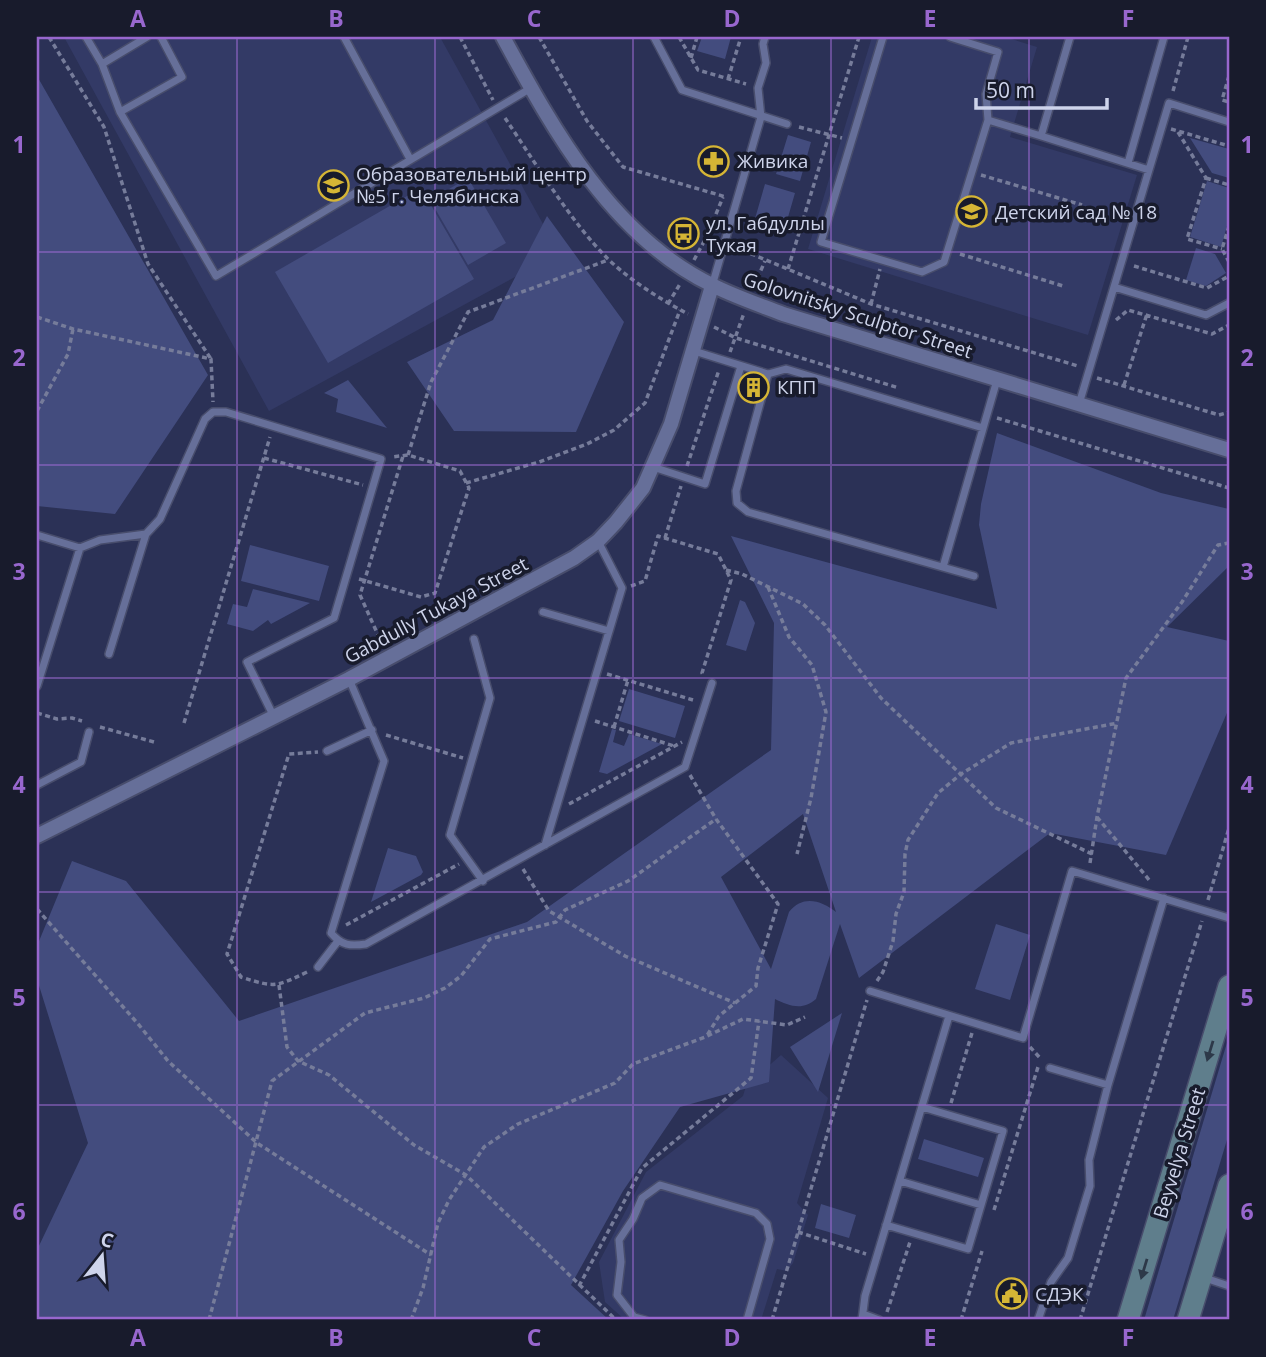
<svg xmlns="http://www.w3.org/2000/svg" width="1266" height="1357" viewBox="0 0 1266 1357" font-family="'Open Sans',sans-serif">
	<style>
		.built { fill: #333a66 }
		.green { fill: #434c7e; fill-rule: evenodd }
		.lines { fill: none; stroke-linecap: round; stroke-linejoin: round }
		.lane-casing { stroke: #484d6c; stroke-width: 10 }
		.street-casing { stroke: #484d6c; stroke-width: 18 }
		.secondary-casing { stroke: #484d6c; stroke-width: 24 }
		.path { stroke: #767c9a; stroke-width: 3.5; stroke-dasharray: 5 3.5; stroke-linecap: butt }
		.lane { stroke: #666f99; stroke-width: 7 }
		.street { stroke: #666f99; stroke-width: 14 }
		.secondary { stroke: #5f7e8c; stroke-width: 21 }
		.oneway { fill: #2d3949 }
		.grid { fill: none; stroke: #9867ce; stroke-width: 2; stroke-opacity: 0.55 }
		.labels { text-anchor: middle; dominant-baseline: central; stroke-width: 7; stroke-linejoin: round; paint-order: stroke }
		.poi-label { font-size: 19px; fill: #ced4eb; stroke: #181b2c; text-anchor: start }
		.street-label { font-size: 19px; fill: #ced4eb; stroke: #181b2c }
		.neatline { fill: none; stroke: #9867ce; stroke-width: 2.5 }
		.grid-label { font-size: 23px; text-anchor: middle; font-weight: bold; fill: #9867ce }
	</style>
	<rect width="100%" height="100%" fill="#2b3156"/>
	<path class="built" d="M64,37h376l119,216 -290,158z
		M872,37h133l32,10 -27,90 127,38 -49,160 -280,-86z
		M781,1055l47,43 -31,105 11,12 -15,48 -6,8 -10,-2 -16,51h-136l-20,-18 -6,-40 47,-90 97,-76 3,-10z"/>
	<path class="green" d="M702,37h29l-6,22 -28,-8z
		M37,76l171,299 -93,139 -78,-8z
		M788,135l23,7 -11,39 -24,-7z
		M1190,138l39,11v29l-17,-5z
		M468,178l38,65 -38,22 -38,-65z
		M1207,181l22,7v31l-8,28 -31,-10z
		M765,184l30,9 -11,38 -30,-9z
		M421,188l53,91 -146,84 -53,-91z
		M547,216l77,106 -48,110 -122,-1 -47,-69 86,-42z
		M1196,248l19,6 11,19 -20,13 -20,-6z
		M348,380l39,48 -51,-16 2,-13 -14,-6z
		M997,433l164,60 68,16v57l-62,61 62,14v67l-63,147 -116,-22 -191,145 -19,-54 -24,75c-13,12 -27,7 -41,0l-6,83 -89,25 -57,84 -52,94 38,35h-572v-70l51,-107 -51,-164v-33l35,-85 54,20 113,140 288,-99 244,-172 3,-127 -43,-87 266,73 -18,-84 2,-21zM803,814l33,98c-14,-11 -33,-18 -47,0l-18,57 -50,-92z
		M250,545l79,21 -10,35 -78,-20z
		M253,589l57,14 -39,21 -3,-4 -15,11 -26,-7 6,-20 14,3z
		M740,600l5,2 10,21 -9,28 -20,-6z
		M629,689l56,17 -10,32 -56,-17z
		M612,729l4,1 -3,12 11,4 5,-12 33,10 -55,30 -8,-2z
		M388,848l28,8 7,16 -2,3 -50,27z
		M996,924l34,11 -20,65 -35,-11z
		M842,1013l-24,79 -28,-45z
		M1229,1036v97l-56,187h-29z
		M924,1139l60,19 -6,19 -60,-18z
		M821,1204l35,11 -7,23 -34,-10z"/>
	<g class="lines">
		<defs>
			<path id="lane" d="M86,37l16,27 18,48 96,164 315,-188
				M344,37l66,122
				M654,37l28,53 105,34
				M883,37l-62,205 101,30 22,-10 44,-142 -2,-26 12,-42 -48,-15
				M1070,37l-29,99 108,34
				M102,64l45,-27
				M120,112l62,-35 -21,-40
				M988,120l53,16
				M1128,163l36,-126
				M712,286l49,-169 -3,-29 8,-25 -3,-19 2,-7
				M1114,287l92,28 23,-12
				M694,351l74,23 -32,117 1,12 11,9 226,64
				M768,374l18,-5 197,59
				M1079,404l90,-301 60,19
				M653,467l52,17 36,-118
				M37,535l43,13
				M943,567l54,-187
				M543,612l66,19
				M474,639l16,59 -40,137 33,46
				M109,654l37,-120
				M349,679l35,82 -53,172c11,13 19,13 35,11l319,-177 27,-84
				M37,686l43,-138 20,-8 46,-6 14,-15 45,-100 8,-7h13l155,47 -47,159 -87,44 27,55
				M327,751l45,-21
				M37,785l44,-23 8,-30
				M545,845l77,-257 -24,-47
				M318,967l20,-26
				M870,991l153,47 49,-167 157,47
				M1050,1068l58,17
				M900,1181l81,24
				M886,1225l82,24 35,-118 -81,-24
				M1202,1277l27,9
				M863,1314l16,6
				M645,1320l-11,-3 -17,-22 4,-33 -2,-22 14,-21 9,-21 18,-13 96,28 11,11 3,15 -23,81
				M862,1320l3,-24 84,-280
				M1038,1320l13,-38 17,-24 22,-72 -1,-26 19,-75 56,-187"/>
			<path id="street" d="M503,37c51,94 110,201 211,249 22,11 46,19 69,28l446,136
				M37,836l312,-157 225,-121 24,-17 18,-19 27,-34 28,-64 41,-138"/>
			<path id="secondary" d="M1128,1320l101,-334
				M1188,1320l41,-135"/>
		</defs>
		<use href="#lane" class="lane-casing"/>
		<use href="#street" class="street-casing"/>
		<use href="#secondary" class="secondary-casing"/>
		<path class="path" d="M49,37l55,90 44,137 63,95
			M460,37l33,63
			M539,37l48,84 36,46 103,30
			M679,37l19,33 48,14
			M691,58l6,-21
			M1229,76l-7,24 7,2
			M728,79l13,-42
			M1173,91l15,-54
			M505,118c30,44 65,103 103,141 23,22 52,40 80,55
			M799,127l43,11
			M1171,129l58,17
			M1178,132l28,46 -19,61 35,10
			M981,175l101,30
			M1206,178l23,7
			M1229,226l-7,23 7,13
			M707,236l8,3
			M735,247l136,57 207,62
			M960,254l103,32
			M694,260l13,-24 16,-39
			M1134,266l73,22 22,-12
			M788,269l71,-232
			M754,286l11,-25
			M668,304l12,-20
			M871,304l9,-35
			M37,317l36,12 138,30 2,43
			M1116,320l12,-10 84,24 17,-9
			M714,327l22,11 163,50
			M730,352l14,-39
			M1097,378l122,37 10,-3
			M1124,385l23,-71
			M37,411l31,-57 5,-25
			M997,418l232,70
			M408,455l23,-73 37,-70 140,-52
			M264,458l99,27
			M687,466l32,-96
			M466,483l73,-21 48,-18 27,-14 31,-27 35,-93
			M665,538l16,-52
			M726,570l16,4 61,30 22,21 56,73 115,110 96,46
			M359,579l62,18 14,-4 34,-105 -9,-17 -52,-16 -16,2
			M631,586l14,-5 13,-45 60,18 13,26 -29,93 2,3
			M768,587l21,50 23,28 14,47 -15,86 -14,56
			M383,646l-23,-51 43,-139
			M607,674l86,26
			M37,713l20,6 15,-1 10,3
			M595,721l79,25
			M184,723l86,-286
			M100,727l54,15
			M614,727l14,-47
			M386,735l77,23
			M690,775l26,44 62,85 -20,64 -2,18 -37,30 -13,21
			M569,804l113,-62
			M1097,817l53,64
			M1090,863l7,-46 29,-139 56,-76 36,-57 11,-2
			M523,869l26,42 76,45 110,47
			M1208,900l21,-72
			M37,909l102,116 29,36 89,82 174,112
			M346,925l113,-61
			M307,972c-31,15 -32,16 -66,5l-14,-23 62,-200 29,-2
			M877,981l6,-9 10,-31 3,-27 8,-22 1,-38 3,-14 30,-47 23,-19 50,-31 107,-20
			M279,985l8,62 11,14 31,14 85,70 52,30 150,145
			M1030,1047l11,12
			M951,1103l21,-70
			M994,1210l44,-143
			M798,1232l68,22
			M579,1286l63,-118 109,-90 8,-57
			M887,1312l23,-70
			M209,1320l63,-239 93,-68 59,-15 21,-10 16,-12 29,-37 66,-17 9,-12 63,-29 88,-62
			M411,1320l12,-32 15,-65 11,-23 35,-53 34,-23 97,-41 18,-19 72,-27 38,-18 44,6 18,-8
			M772,1320l95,-320
			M961,1320l21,-69
			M1080,1320l122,-399"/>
		<use href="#lane" class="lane"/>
		<use href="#street" class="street"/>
		<use href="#secondary" class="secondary"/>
	</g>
	<defs><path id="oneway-solid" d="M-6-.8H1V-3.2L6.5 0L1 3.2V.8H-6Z" transform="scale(1.75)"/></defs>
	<g class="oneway">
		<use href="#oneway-solid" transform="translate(1210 1051) rotate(107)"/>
		<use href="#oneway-solid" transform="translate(1144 1269) rotate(107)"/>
	</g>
	<path class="grid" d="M237,37v1283M435,37v1283M633,37v1283M831,37v1283M1029,37v1283M37,252h1192M37,465h1192M37,678h1192M37,892h1192M37,1105h1192"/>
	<defs>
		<symbol id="pharmacy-ring" viewBox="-11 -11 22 22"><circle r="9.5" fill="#181b2c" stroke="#d5b535" stroke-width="1.5"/><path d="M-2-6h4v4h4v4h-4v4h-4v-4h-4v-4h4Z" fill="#d5b535"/></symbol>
		<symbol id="school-ring" viewBox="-11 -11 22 22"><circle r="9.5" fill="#181b2c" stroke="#d5b535" stroke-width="1.5"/><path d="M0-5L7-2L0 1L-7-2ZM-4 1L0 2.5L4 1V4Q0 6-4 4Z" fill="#d5b535"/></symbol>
		<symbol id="bus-ring" viewBox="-11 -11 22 22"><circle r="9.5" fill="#181b2c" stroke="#d5b535" stroke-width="1.5"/><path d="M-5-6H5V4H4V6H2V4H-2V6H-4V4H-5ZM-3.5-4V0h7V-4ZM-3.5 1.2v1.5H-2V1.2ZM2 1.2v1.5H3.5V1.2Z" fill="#d5b535"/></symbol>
		<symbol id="building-ring" viewBox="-11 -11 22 22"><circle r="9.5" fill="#181b2c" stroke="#d5b535" stroke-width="1.5"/><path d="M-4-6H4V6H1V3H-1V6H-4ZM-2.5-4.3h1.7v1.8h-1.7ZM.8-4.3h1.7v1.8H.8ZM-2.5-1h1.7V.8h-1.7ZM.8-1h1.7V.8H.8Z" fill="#d5b535"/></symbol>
		<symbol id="civic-ring" viewBox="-11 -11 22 22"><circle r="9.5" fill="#181b2c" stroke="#d5b535" stroke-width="1.5"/><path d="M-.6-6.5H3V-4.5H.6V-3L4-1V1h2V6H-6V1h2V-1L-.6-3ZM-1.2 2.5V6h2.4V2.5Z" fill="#d5b535"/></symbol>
	</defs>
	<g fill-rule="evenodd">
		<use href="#pharmacy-ring" x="696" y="144" width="35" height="35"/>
		<use href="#school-ring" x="316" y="168" width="35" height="35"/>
		<use href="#school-ring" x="954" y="194" width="35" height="35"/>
		<use href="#bus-ring" x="666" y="216" width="35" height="35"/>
		<use href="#building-ring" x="736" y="370" width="35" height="35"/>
		<use href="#civic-ring" x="994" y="1276" width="35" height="35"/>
	</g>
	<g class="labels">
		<g class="poi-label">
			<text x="737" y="161">Живика</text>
			<text x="356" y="174">Образовательный центр<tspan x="356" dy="22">№5 г. Челябинска</tspan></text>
			<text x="995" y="212">Детский сад № 18</text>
			<text x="706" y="223">ул. Габдуллы<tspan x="706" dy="22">Тукая</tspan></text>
			<text x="777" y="387">КПП</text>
			<text x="1035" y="1294">СДЭК</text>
		</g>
		<g class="street-label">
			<text transform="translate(858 315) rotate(18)">Golovnitsky Sculptor Street</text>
			<text transform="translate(436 610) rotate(-28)">Gabdully Tukaya Street</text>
			<text transform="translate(1179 1153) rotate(-73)">Beyvelya Street</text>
		</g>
	</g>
	<rect width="1266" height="1357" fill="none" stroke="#181b2c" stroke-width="77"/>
	<g transform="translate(102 1256) rotate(17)" stroke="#181b2c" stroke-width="5" paint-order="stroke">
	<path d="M0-5L12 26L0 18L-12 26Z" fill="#ced4eb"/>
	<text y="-10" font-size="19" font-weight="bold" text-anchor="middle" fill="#ced4eb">С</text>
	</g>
	<path d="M976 98v10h131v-10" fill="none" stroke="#ced4eb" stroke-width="3.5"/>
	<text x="986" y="98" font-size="21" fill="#ced4eb" stroke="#181b2c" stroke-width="5" paint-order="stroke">50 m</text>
	<rect x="38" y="38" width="1190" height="1280" class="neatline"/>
	<g class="grid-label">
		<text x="138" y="27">A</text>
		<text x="336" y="27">B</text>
		<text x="534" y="27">C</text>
		<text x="732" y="27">D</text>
		<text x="930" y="27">E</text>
		<text x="1128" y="27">F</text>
		<text x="19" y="153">1</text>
		<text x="1247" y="153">1</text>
		<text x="19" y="366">2</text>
		<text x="1247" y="366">2</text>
		<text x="19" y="580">3</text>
		<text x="1247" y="580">3</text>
		<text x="19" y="793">4</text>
		<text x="1247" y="793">4</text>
		<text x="19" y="1006">5</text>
		<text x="1247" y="1006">5</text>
		<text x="19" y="1220">6</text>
		<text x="1247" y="1220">6</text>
		<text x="138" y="1346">A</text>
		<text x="336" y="1346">B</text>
		<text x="534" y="1346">C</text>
		<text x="732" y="1346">D</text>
		<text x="930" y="1346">E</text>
		<text x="1128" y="1346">F</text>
	</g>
</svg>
